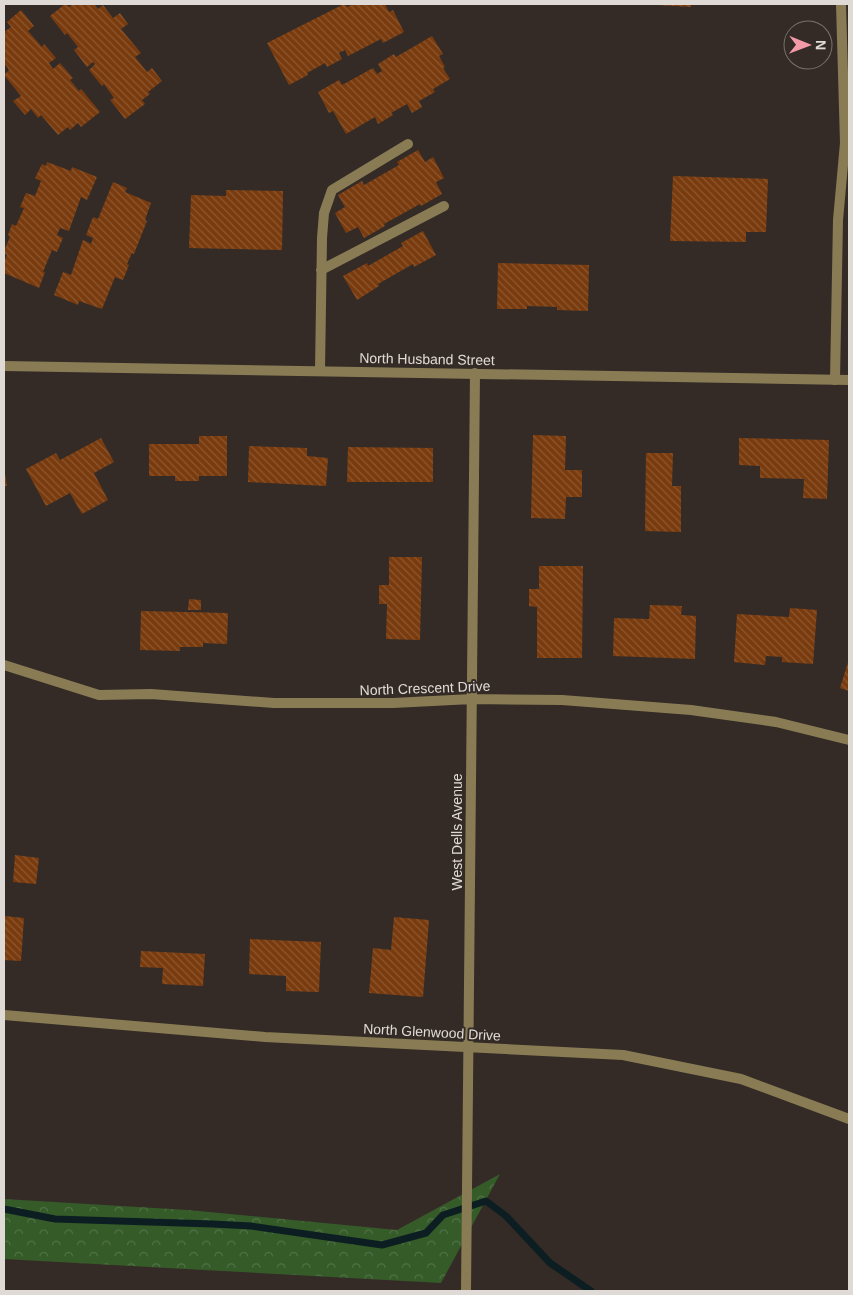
<svg xmlns="http://www.w3.org/2000/svg" width="853" height="1295" viewBox="0 0 853 1295" font-family="Helvetica,sans-serif">
	<style>
		.forest { fill: url(#forest-crowns) }
		.lines { fill: none; stroke-linecap: round; stroke-linejoin: round }
		.stream { stroke: #0c1e22; stroke-width: 7 }
		.building { fill: url(#building-back-hatch) }
		.service { stroke: #897c55; stroke-width: 10 }
		.minor { stroke: #897c55; stroke-width: 10 }
		.tertiary { stroke: #897c55; stroke-width: 10 }
		.labels { text-anchor: middle; dominant-baseline: central; stroke-width: 4; stroke-linejoin: round; paint-order: stroke }
		.street-label { font-size: 14px; fill: #e0dad6; stroke: #342b26 }
	</style>
	<defs>
		<pattern id="forest-crowns" width="20" height="18" patternUnits="userSpaceOnUse" patternTransform="scale(1.25)"><rect width="20" height="18" fill="#355b29"/><path d="M2 6a3 3 0 1 1 6 0M12 15a3 3 0 1 1 6 0" fill="none" stroke="#527247"/></pattern>
		<pattern id="building-back-hatch" width="6" height="6" patternUnits="userSpaceOnUse" patternTransform="scale(1.25)"><rect width="6" height="6" fill="#793b0e"/><path d="M-1 5l2 2M0 0l6 6M5-1l2 2" fill="none" stroke="#8c5730"/></pattern>
	</defs>
	<rect width="100%" height="100%" fill="#342b26"/>
	<path class="forest" d="M500,1174l-59,109 -437,-24v-60l184,11 209,20z"/>
	<g class="lines">
		<path class="stream" d="M4,1209l51,10 158,5 38,2 131,19 44,-12 17,-18 43,-14 20,15 44,47 41,28"/>
	</g>
	<path class="building" d="M65,4l4,3 4,-3h21l4,5 5,-4 10,13 7,-5 8,11 -7,5 20,24 -6,4 12,15 5,-4 10,13 -14,11 2,2 -8,6 3,4 -20,15 -15,-19 4,-2 -10,-14 -2,2 -13,-16 6,-6 -2,-2 -6,5 -13,-17 4,-3 -11,-14 -2,2 -15,-19z
		M344,4h1l2,3 7,-3h31l4,8 4,-2 11,22 -21,11 -2,-4 -33,17 -3,-6 -6,3 3,6 -15,8 -2,-4 -18,10 1,2 -19,10 -22,-42z
		M657,4h34v3l-34,-2z
		M21,10l13,16 -6,5 14,16 2,-3 12,14 -7,5 4,6 7,-6 13,15 -3,2 9,11 2,-2 19,23 -19,15 -3,-4 -8,7 -2,-3 -10,8 -17,-20 -3,3 -7,-9 -6,6 -12,-14 8,-5 -17,-21 5,-5 -5,-7v-31l7,-5 -4,-5z
		M432,36l11,18 -4,2 6,11 -2,1 7,11 -17,10 2,3 -16,9 3,6 -10,6 -5,-9 -16,9 2,2 -15,9 -3,-7 -29,17 -13,-23 -4,2 -11,-21 21,-12 3,5 31,-17 4,6 5,-3 -4,-7 16,-10 2,3z
		M418,150l7,12 8,-5 11,21 -8,4 6,12 -21,12 -1,-2 -36,20 1,2 -21,12 -6,-11 -12,6 -11,-20 10,-6 -7,-12 24,-14 2,4 35,-20 -2,-3z
		M47,162l24,9 1,-4 25,10 -10,23 -6,-3 -12,34 -9,-3 -3,7 6,3 -6,14 -5,-2 -9,22h2l-6,16 -35,-15v-11l3,-7 -3,-2v-2l6,-14 -2,-2 4,-11 4,2 8,-18 -4,-1 6,-14 9,3 6,-15 -6,-3 7,-14 4,2z
		M673,176l95,3 -2,53h-20v10l-76,-1z
		M113,182l14,6 -2,4 26,11 -6,17 2,1 -13,33 -2,-1 -5,11 2,1 -6,15 -8,-3 -13,32 -23,-8 -1,4 -24,-10 9,-23 8,3 12,-35 8,4 2,-6 -7,-3 7,-18 5,2z
		M226,190l57,1 -1,59 -93,-2 2,-53 35,1z
		M423,231l13,24 -22,12 -1,-3 -35,20 1,2 -22,14 -14,-24 24,-13 1,3 35,-20 -2,-3z
		M498,263l91,2 -1,46 -31,-1v-3l-30,-1v3h-30z
		M533,435l33,1 -1,34h17v27h-16l-1,22 -34,-1z
		M199,436h28v40h-28v5h-24v-5h-26v-32h50z
		M101,438l13,24 -20,11 14,27 -26,14 -12,-21 -24,13 -20,-37 30,-16 4,7z
		M739,438l90,2 -2,59 -24,-1 1,-19 -44,-1v-12l-21,-1z
		M249,446l58,2v8l21,2 -2,28 -78,-4z
		M348,447l85,1v34h-86z
		M646,453h27l-1,33h9v46l-36,-1z
		M4,468l3,18h-3z
		M389,557h33l-2,83 -34,-1 1,-35h-8v-19h10z
		M539,566h44l-1,92h-45v-51l-8,-1v-17h10z
		M189,599l12,1v10h-13z
		M650,605l32,1 -1,9 15,1 -1,43 -82,-3 1,-38 35,1z
		M790,608l27,2 -4,54 -31,-2v-5l-16,-1 -1,9 -31,-3 3,-48 52,3z
		M141,611l87,2 -1,31 -24,-1v4h-23v4l-40,-1z
		M849,659v32l-9,-3z
		M15,855l24,3 -3,26 -23,-2z
		M4,916l20,2 -3,43 -17,-1z
		M394,917l35,3 -6,77 -54,-4 4,-45 18,2z
		M250,939l71,3 -2,50 -33,-1v-15l-37,-2z
		M141,951l64,3 -2,32 -41,-2 1,-16 -23,-1z"/>
	<g class="lines">
		<path class="service" d="M321,270l123,-64
			M320,371l2,-133 2,-25 8,-23 76,-46
			M835,380l3,-160 7,-77 -4,-139"/>
		<path class="minor" d="M4,665l95,30 52,-1 123,9h119l79,-4 90,1 129,10 85,12 73,18
			M4,1015l261,22 358,18 118,24 108,40
			M466,1291l9,-918"/>
		<path class="tertiary" d="M4,366l845,14"/>
	</g>
	<g class="labels">
		<g class="street-label">
			<text transform="translate(427 359) rotate(1)">North Husband Street</text>
			<text transform="translate(425 688) rotate(-2)">North Crescent Drive</text>
			<text transform="translate(457 832) rotate(-90)">West Dells Avenue</text>
			<text transform="translate(432 1032) rotate(3)">North Glenwood Drive</text>
		</g>
	</g>
	<rect width="853" height="1295" fill="none" stroke="#e0dad6" stroke-width="10"/>
	<g transform="translate(808 45) rotate(91)"><circle r="24" fill="#342b26" stroke="#79716c"/>
	<path d="M0-4L9 19L0 12L-9 19Z" fill="#f39aa8"/>
	<text y="-8" font-size="14" font-weight="bold" text-anchor="middle" fill="#e0dad6">N</text>
	</g>
</svg>
